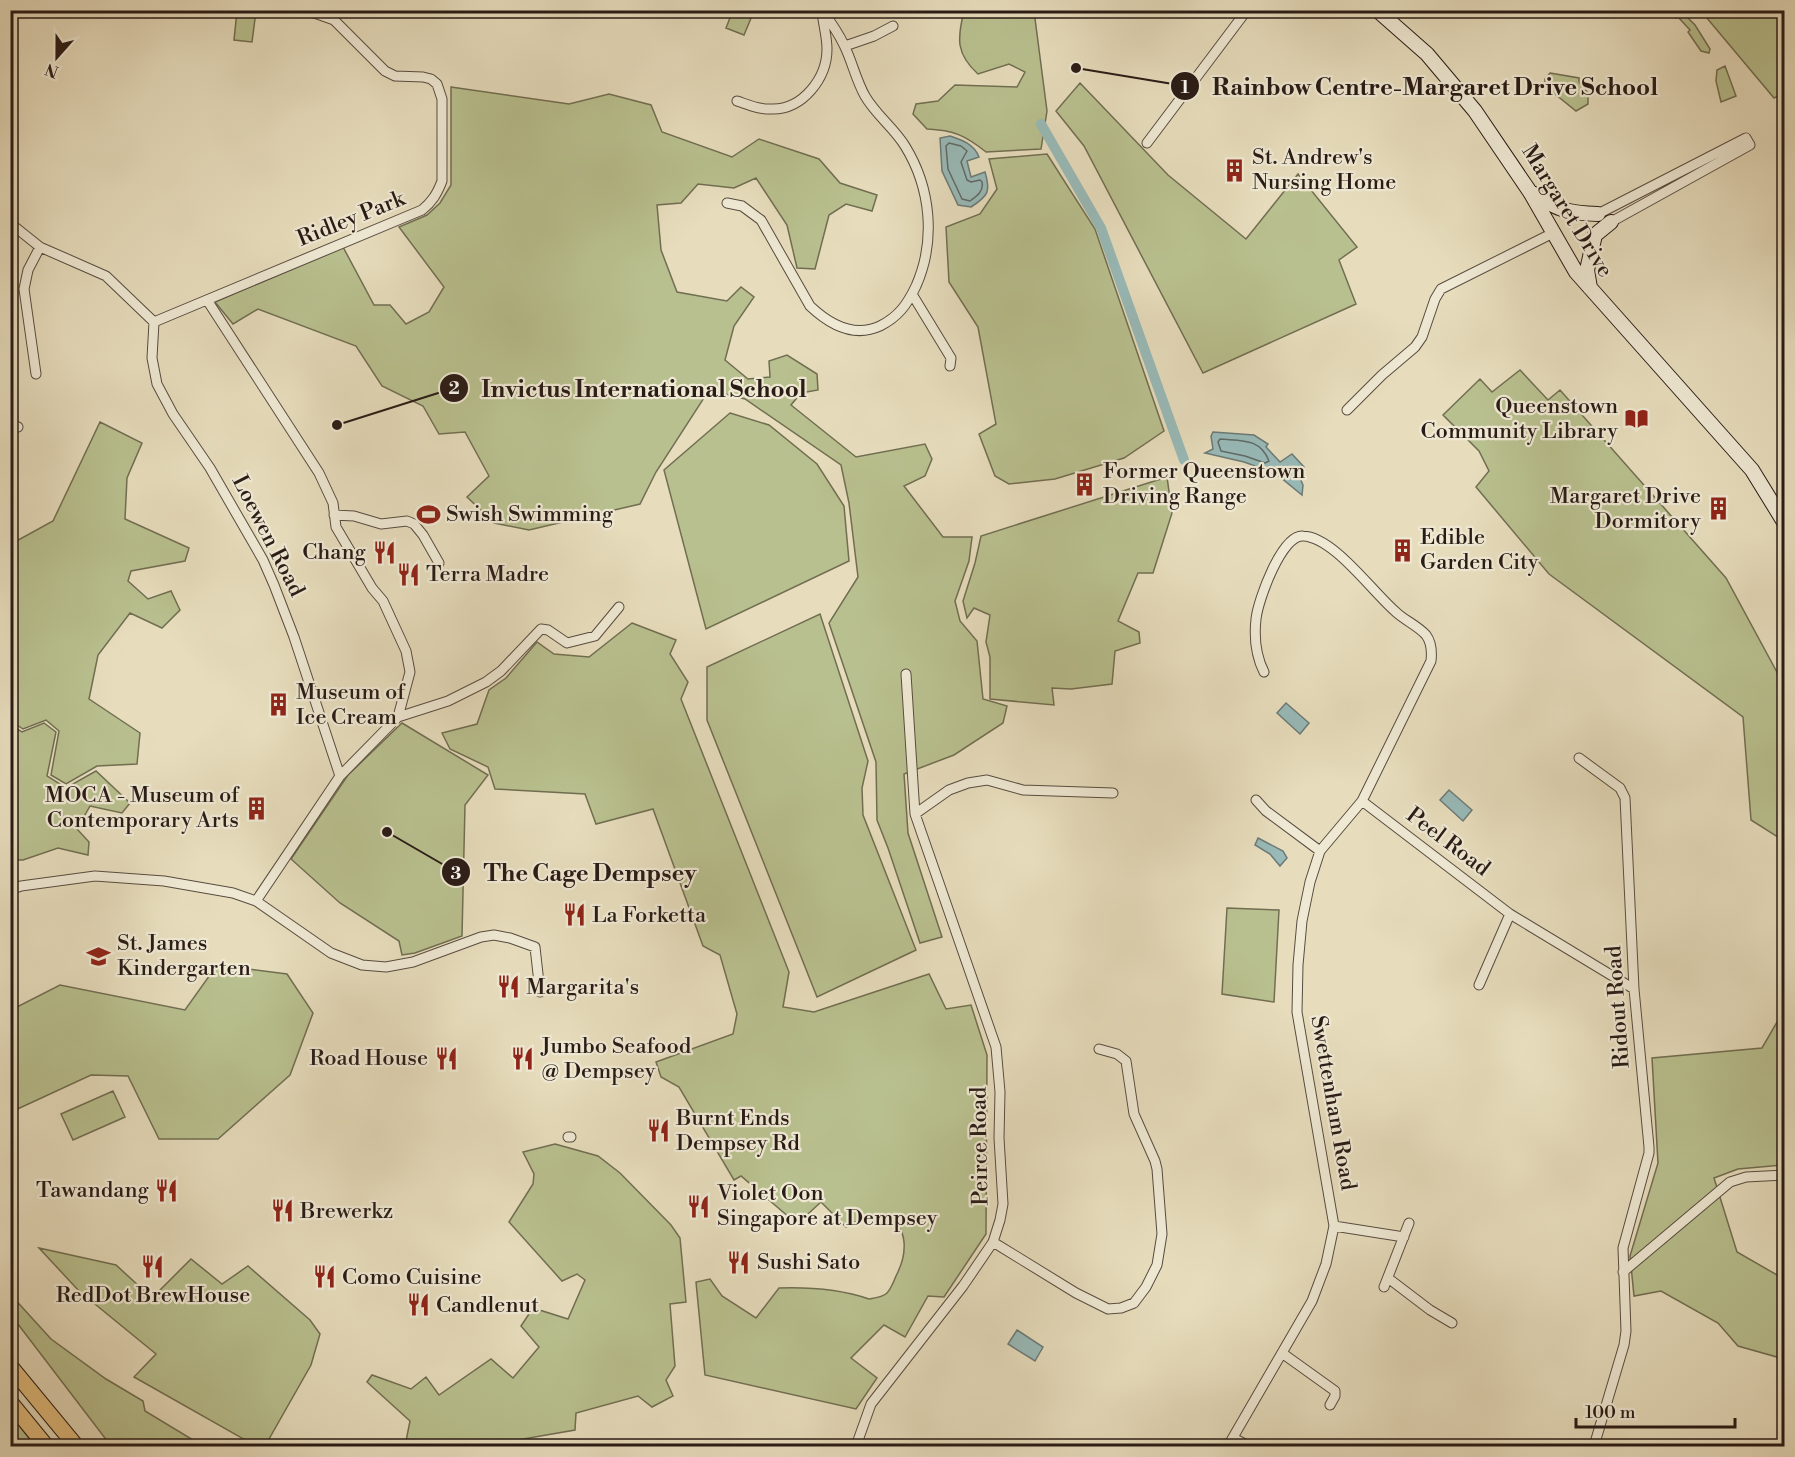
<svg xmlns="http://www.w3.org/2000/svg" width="1795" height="1457" viewBox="0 0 1795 1457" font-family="'Libre Bodoni',serif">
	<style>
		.green { fill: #b9c08f; stroke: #716e52; stroke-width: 1.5 }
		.water { fill: #98bab8; stroke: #6c7a77; stroke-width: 1.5 }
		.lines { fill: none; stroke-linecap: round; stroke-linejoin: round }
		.shore { stroke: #606a67; stroke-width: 1.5 }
		.canal { stroke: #98bab8; stroke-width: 10 }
		.street-casing { stroke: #584c40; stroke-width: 11 }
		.secondary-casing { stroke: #291b16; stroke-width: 16 }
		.primary-casing { stroke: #291b16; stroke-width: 17 }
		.street { stroke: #efe9d4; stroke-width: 9 }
		.secondary { stroke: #efe9d4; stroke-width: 14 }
		.primary { stroke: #e4be7e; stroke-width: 15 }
		.labels { text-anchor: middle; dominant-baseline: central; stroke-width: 4.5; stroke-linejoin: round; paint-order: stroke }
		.poi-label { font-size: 22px; fill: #291b16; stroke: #efe9d4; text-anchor: start }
		.street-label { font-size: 22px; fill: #291b16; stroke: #efe9d4 }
		.leader { fill: none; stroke: #291b16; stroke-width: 2 }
		.callout-dot { fill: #291b16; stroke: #efe9d4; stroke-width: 2 }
		.mark-label { font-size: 18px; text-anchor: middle; font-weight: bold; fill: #fff }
		.callout-label { font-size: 24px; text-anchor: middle; font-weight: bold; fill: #291b16; stroke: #efe9d4; stroke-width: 4.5; stroke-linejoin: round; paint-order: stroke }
	</style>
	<rect width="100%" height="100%" fill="#e7ddbd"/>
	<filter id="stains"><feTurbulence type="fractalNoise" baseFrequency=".00333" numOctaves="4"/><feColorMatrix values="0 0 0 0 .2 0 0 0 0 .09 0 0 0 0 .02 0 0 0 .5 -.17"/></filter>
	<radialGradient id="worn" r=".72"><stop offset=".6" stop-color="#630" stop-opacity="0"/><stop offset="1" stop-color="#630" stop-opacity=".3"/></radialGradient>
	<path class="green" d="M733,10l21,1 -10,24 -18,-7z
		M237,11h19l-4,31 -18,-2z
		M964,11h70l13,100 -6,38 -55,3c-20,-16 -32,-22 -59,-23l-14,-15 3,-10 22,-3 17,-16 62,2 8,-15 -16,-8 -31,10c-22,-20 -21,-35 -14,-63z
		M1667,11h14l14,14 15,24 -1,4 -8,-2 -13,-19 2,-2 -12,-13 -2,1z
		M1701,11h51l3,3 16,-3h13v82l-10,5z
		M1725,66l11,30 -15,6 -5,-21 1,-11z
		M1550,73l29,5v4l9,11v11l-12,7 -31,-25v-7z
		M1080,83l88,92 78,64 52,-65 59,73 -18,13 17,44 -153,69 -119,-227 -28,-35z
		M451,87l118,17 40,-10 42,11 11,27 70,25 27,-18 60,20 21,24 37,12 -5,16 -26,-7 -17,11 -14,54 -18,-1 -10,-43 -31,-47 -22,10 -36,-4 -17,19 -24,2 4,45 16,42 50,9 14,-14 13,10 -20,29 -9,34 23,19 22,-2 -1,-16 18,-6 30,19 1,16 -17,3 -10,12 65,52 69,-13 7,15 -7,17 -21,10 39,51h29l-3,24 -14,40 5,20 17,20 6,58 24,7 -4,17 -49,32 -50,19 4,59 34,104 -22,6 -32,-95 -11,-28 -1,-58 -47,-139 29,-46 -9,-74 -8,-38 -96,-66 -36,-9 -53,82 -16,32 -111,26 -35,-7 -27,-26 22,-21 -24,-44 -26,2 -16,-28 -41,-20 -26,-40 -98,-37 -25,15 -18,-22 128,-55 31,58h16l16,19 23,-12 15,-25 -45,-60 28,-12 13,-12 11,-18z
		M1047,154l48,75 69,202 -40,27 -69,21 -46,5 -14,-8 -16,-42 17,-10 -18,-97 -29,-45 -3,-55 34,-13 17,-25 -8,-30z
		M1520,370l28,30 12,-10 166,188 52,96 6,-3v170l-33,-21 -8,-103 -194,-143 -73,-87 13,-16 -10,-20 -36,-36 37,-36 12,13z
		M730,413l39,12 48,39 27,42 5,55 -143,68 -42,-159z
		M100,422l42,21 -15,35 -2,41 64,29 -4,13 -54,10 -3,10 20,18 23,-8 9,19 -18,18 -32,-15 -32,42 -9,44 51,34 -3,31 -40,2 -31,18 -15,-9 8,-44 -13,-11 -23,9 -12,-8v-177l42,-23z
		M1167,477l5,36 -19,60h-15l-20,48 21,11 1,11 -25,8 -3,33 -41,5 -19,-1 2,17 -64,-6v-42l-4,-15 4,-27 -16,-7 -7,10 -4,-17 12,-38 6,-27z
		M820,614l48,147 -6,27 1,27 53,135 -99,47 -110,-277v-53z
		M632,623l44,17 -6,14 18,28 -7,17 108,273 -6,35 31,5 115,-38 17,35 25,-4 16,50 -1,179 -42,63 -16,-1 -23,41 -21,-12 -33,33 26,20 -21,31 -151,-34 -9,-93 14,-3 12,17 34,22 23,-30c31,-1 61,1 90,11 6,-1 14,-2 18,-6 4,-4 7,-12 9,-17 10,-19 16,-52 -14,-59 -12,-3 -26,4 -36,10l-25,-25 -24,22 -56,-48 -7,4 -55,-93 -18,-10 -5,-15 77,-28 4,-20 -17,-59 -17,-9 -50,-137 -57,15 -11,-30 -90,-5 -7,-22 -38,-18 -8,-16 35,-9 12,-34 17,-12 31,-36 17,12 35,3z
		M44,723l12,9 -9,44 19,12 30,-17 34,32 -8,10 -32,-7 -13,23 12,13 -1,13 -30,-7 -35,12h-12v-135l11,7z
		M402,723l86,52 -23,30 -3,131 -47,17 -13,2 -3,-14 -59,-38 -49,-44 57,-84z
		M1227,908l52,2 -5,92 -52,-8z
		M217,965l70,9 26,39 -23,62 -72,64h-59l-31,-63 -37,-1 -80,37v-102l49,-25 125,25z
		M1784,1010v155l-46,4 -24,9 23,74 47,27v80l-46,-13 -20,-23 -57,-32 -27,5 -4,-40 28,-93 -6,-105 110,-10z
		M113,1091l12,26 -52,23 -12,-26z
		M555,1144l43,12 22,17 51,52 9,13 6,64 -16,2 5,62 -9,14 7,16 -21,11 -14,-11 -62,17 -1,17 -58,10 1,6h-113l5,-25 -43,-39 5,-7 39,14 15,-12 13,18 52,-36 22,19 26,-31 -18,-21 12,-18 35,11 17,-39 -8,-6 -15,7 -53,-59 24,-38 1,-10 -11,-22z
		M39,1248l77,17 36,33 39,-39 31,25 26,-18 62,54 10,14 -9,31 -46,81h-9l-122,-69 22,-23 -77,-63z
		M11,1295l40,44 55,40 37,22 2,10 58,35h-92l-100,-131z
		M11,1415l24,31h-24z"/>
	<path class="water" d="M950,136c12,4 24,8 29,21l-12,4 4,16 14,-5c6,20 3,24 -14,35l-13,-2 -16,-34 -2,-33z
		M1213,432l41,3 14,9 -2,3 14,15 12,-8 12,13 -4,11 3,7 -1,10 -27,-22 -31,-11 -39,-9 8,-4 -2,-13z
		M1286,703l23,20 -9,11 -23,-21z
		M1449,790l23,20 -9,11 -23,-21z
		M1258,838l25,13 4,7 -7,8 -10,-12 -15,-9z
		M1017,1330l26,17 -8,14 -27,-17z"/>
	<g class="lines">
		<path class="shore" d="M949,143l12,3 6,5 -6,11 6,18 4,2 9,-2 2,2c2,9 -5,14 -12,19l-8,-2 -14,-30 -2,-23z
			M1220,439c22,2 40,-1 49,22l-4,2 -20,-7 -24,-5 -3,-9z"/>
		<path class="canal" d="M1041,124l60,104 83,232"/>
		<defs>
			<path id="street" d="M845,46l29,-10 19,-10
				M737,101c12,4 23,9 36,8 30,0 54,-31 54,-60 0,-13 -4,-25 -5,-38
				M1147,143l100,-133
				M727,203l15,3 19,14 49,86c19,18 44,32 70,20 18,-9 27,-21 36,-40 20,-45 15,-98 -11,-140 -11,-18 -29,-31 -40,-50 -9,-16 -13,-35 -21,-51 -6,-13 -14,-24 -22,-35
				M1598,214l148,-76 4,7 -139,77
				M10,223l30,24 66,29 48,46
				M912,294l39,64 -1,8
				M207,300l112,173 14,30 3,24 36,61 11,13 23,50 4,21 -12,45
				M154,322l268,-112c10,-8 15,-16 20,-29v-82l-5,-15 -6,-5 -8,-2 -28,-1 -10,-5 -51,-51 -28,-10
				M154,322l-2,36 5,26 16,30 37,54 53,92 11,25 20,52 46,139
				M36,374l-12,-85 4,-19 12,-23
				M1347,410l35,-35 33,-28 7,-10 13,-38 6,-10 112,-56
				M10,423l8,4
				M334,515l20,1 27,8 26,-3 7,3 9,11 16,28
				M1579,758l41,30 5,10 9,191 15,158v6l-26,95 3,83 -2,14 -30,101
				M1256,800l10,11 54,40
				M1362,801l148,113 124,75
				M915,814l34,-24 19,-7 19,-3 36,10 90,3
				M10,890l11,-4 74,-10 69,5 69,12 23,8 75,52 31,12 24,2 27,-5 68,-25 13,-2 16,3 25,9 5,45
				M256,901l84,-125 58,-59 50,-16 38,-19 15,-11 40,-42 7,1 19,13 28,-7 24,-29
				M1479,985l31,-71
				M568,1137h3
				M1334,1226l70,11
				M993,1242l83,51 32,16 13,-1 13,-5 12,-16 11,-22 5,-31 -5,-65 -2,-8 -21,-47 -8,-53 -9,-7 -18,-5
				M1623,1272l107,-90 16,-5 38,-2
				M1388,1278l42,32 22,13
				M1384,1287l25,-64
				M1282,1353l53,38v5l-5,9
				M1233,1438l16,8
				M856,1446l15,-42 92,-118 30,-44 7,-22 3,-16 -4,-66 1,-46 -4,-45 -81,-233 -9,-140
				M1228,1446l84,-145 14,-37 8,-38 -37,-214 1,-47 4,-44 8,-39 10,-31 42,-50 69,-140c1,-9 1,-18 -5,-26 -8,-9 -20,-14 -29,-22 -24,-20 -63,-76 -94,-77 -21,-2 -45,64 -47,83 -2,18 0,37 8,53"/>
			<path id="secondary" d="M1377,10l50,44 48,57 55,81 46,80 176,198 32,52
				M1532,193c26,17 35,20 66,21
				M1590,288l-3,-18 8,-35 16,-13"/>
			<path id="primary" d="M10,1366l66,80
				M10,1402l36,44"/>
		</defs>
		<use href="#street" class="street-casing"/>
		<use href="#secondary" class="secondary-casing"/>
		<use href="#primary" class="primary-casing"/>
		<use href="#street" class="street"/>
		<use href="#secondary" class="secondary"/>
		<use href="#primary" class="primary"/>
	</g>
	<defs>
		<symbol id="building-bare" viewBox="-9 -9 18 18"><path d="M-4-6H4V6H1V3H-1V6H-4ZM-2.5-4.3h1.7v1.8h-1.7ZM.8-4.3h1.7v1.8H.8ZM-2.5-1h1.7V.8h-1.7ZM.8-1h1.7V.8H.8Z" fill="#8f2418" stroke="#efe9d4" stroke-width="2.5" paint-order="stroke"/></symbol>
		<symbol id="library-bare" viewBox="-9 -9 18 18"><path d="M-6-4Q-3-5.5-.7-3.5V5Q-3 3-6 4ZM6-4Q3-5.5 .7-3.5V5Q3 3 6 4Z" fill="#8f2418" stroke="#efe9d4" stroke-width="2.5" paint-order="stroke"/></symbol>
		<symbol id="stadium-bare" viewBox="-9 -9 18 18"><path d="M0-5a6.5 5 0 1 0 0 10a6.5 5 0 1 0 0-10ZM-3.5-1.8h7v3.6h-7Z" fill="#8f2418" stroke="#efe9d4" stroke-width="2.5" paint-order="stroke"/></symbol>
		<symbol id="restaurant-bare" viewBox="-9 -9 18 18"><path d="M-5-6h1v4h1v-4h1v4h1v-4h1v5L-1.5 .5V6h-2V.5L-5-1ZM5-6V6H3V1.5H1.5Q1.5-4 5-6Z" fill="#8f2418" stroke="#efe9d4" stroke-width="2.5" paint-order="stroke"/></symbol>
		<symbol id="school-bare" viewBox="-9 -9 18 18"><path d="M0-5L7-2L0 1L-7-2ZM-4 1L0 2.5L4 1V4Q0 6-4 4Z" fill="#8f2418" stroke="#efe9d4" stroke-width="2.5" paint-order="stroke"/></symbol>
	</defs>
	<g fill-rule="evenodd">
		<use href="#building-bare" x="1218" y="154" width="33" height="33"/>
		<use href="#library-bare" x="1620" y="402" width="33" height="33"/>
		<use href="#building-bare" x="1068" y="468" width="33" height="33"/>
		<use href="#building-bare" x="1702" y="492" width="33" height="33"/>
		<use href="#stadium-bare" x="412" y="498" width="33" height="33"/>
		<use href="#building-bare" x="1386" y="534" width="33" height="33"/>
		<use href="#restaurant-bare" x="368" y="536" width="33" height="33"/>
		<use href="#restaurant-bare" x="392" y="558" width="33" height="33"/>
		<use href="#building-bare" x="262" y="688" width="33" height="33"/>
		<use href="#building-bare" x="240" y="792" width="33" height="33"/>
		<use href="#restaurant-bare" x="558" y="898" width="33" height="33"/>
		<use href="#school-bare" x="82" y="940" width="33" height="33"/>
		<use href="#restaurant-bare" x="492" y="970" width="33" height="33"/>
		<use href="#restaurant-bare" x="430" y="1042" width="33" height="33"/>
		<use href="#restaurant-bare" x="506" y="1042" width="33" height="33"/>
		<use href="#restaurant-bare" x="642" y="1114" width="33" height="33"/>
		<use href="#restaurant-bare" x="150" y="1174" width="33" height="33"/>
		<use href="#restaurant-bare" x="682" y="1190" width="33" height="33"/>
		<use href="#restaurant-bare" x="266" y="1194" width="33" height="33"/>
		<use href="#restaurant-bare" x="722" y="1246" width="33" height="33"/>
		<use href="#restaurant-bare" x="136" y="1250" width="33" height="33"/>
		<use href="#restaurant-bare" x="308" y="1260" width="33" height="33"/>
		<use href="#restaurant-bare" x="402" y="1288" width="33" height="33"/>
	</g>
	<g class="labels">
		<g class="poi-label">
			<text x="1252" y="157">St. Andrew's<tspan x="1252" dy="25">Nursing Home</tspan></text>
			<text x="1618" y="406" text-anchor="end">Queenstown<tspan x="1618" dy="25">Community Library</tspan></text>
			<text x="1103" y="471">Former Queenstown<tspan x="1103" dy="25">Driving Range</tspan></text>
			<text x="1701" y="496" text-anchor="end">Margaret Drive<tspan x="1701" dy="25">Dormitory</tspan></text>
			<text x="446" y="514">Swish Swimming</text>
			<text x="1420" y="537">Edible<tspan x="1420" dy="25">Garden City</tspan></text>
			<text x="366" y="552" text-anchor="end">Chang</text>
			<text x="426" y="574">Terra Madre</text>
			<text x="296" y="692">Museum of<tspan x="296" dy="25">Ice Cream</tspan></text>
			<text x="239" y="795" text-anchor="end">MOCA - Museum of<tspan x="239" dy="25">Contemporary Arts</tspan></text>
			<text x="592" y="915">La Forketta</text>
			<text x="117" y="943">St. James<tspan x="117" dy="25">Kindergarten</tspan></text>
			<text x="526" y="987">Margarita's</text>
			<text x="541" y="1046">Jumbo Seafood<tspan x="541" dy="25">@ Dempsey</tspan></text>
			<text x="428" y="1058" text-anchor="end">Road House</text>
			<text x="676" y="1118">Burnt Ends<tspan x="676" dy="25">Dempsey Rd</tspan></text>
			<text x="149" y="1190" text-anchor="end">Tawandang</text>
			<text x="717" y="1193">Violet Oon<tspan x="717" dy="25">Singapore at Dempsey</tspan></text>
			<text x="300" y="1211">Brewerkz</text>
			<text x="757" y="1262">Sushi Sato</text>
			<text x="342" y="1277">Como Cuisine</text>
			<text x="153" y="1295" text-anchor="middle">RedDot BrewHouse</text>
			<text x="436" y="1305">Candlenut</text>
		</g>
		<g class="street-label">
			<text transform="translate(1567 211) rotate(58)">Margaret Drive</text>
			<text transform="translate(351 219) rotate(-22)">Ridley Park</text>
			<text transform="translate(268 536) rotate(63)">Loewen Road</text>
			<text transform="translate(1448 842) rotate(37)">Peel Road</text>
			<text transform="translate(1618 1007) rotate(-94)">Ridout Road</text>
			<text transform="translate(1333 1103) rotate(80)">Swettenham Road</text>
			<text transform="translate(980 1146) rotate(-91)">Peirce Road</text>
		</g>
	</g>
	<path class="leader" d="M1076 68L1185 86M337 425L454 388M387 832L456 872"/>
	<g class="callout-dot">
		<circle cx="1076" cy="68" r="6"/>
		<circle cx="337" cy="425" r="6"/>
		<circle cx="387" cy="832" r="6"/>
		<circle cx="1185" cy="86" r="15"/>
		<circle cx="454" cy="388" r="15"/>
		<circle cx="456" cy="872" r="15"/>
	</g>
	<g class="mark-label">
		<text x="1185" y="93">1</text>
		<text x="454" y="394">2</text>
		<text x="456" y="879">3</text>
	</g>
	<g class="callout-label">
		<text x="1435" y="95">Rainbow Centre-Margaret Drive School</text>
		<text x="644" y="397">Invictus International School</text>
		<text x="590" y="881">The Cage Dempsey</text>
	</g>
	<rect width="1795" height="1457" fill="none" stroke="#e7ddbd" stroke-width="36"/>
	<rect x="12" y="12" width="1771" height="1433" fill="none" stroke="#291b16" stroke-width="3"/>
	<rect x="18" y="18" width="1759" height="1421" fill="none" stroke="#291b16" stroke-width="1.5"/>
	<g transform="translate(57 57) rotate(201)" stroke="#efe9d4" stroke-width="4.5" paint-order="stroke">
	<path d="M0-4.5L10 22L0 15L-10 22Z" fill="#291b16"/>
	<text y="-9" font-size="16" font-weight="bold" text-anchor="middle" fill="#291b16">N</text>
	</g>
	<path d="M1576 1418v9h159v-9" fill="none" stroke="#291b16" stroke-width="3"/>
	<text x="1585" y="1418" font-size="18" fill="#291b16" stroke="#efe9d4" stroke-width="4.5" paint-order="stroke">100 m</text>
	<rect width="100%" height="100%" filter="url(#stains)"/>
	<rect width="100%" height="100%" fill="url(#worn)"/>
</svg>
